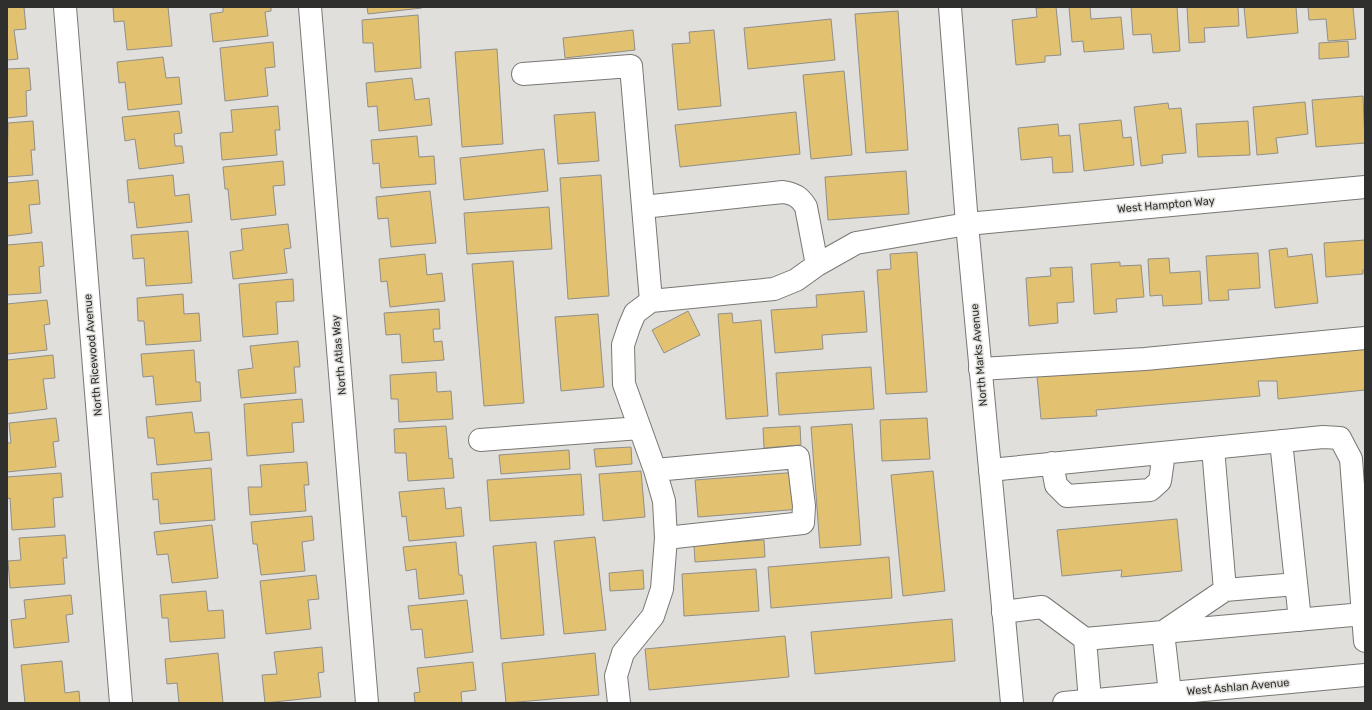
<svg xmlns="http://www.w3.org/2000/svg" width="1372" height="710" viewBox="0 0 1372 710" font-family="Rubik,sans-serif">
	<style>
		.building { fill: #e2c170; stroke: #908f8b }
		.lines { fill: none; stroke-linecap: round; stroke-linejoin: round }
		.minor-casing { stroke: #787773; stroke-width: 24 }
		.major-casing { stroke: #787773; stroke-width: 24 }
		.minor { stroke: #fff; stroke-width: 22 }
		.major { stroke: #fff; stroke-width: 22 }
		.labels { text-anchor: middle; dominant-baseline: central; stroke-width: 3; stroke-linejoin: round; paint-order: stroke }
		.street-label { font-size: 11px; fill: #2f2f2d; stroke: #e1dfdb }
	</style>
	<rect width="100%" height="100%" fill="#e1dfdb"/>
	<path class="building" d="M7,7h17l2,22 -12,1 4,29 -11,1z
		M113,7h55l4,39 -45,4 -3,-29 -10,1z
		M223,7h48v4l-6,1 3,24 -55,6 -3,-28 13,-2z
		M367,7h55v1l-54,6z
		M1056,7l5,48 -16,1v6l-29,3 -4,-45 25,-3 -1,-9z
		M1069,7h21l1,12 30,-2 3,32 -40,3 -1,-11 -11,1z
		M1131,7h46l3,44 -27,2 -2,-19 -18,1z
		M1187,7h51l1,19 -35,2 1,14 -16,1z
		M1244,7h52l2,26 -51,5z
		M1308,7h45l3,32 -28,2 -2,-22 -17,1z
		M898,11l10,139 -42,3 -11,-139z
		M418,15l3,53 -46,4 -2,-29h-10l-1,-23z
		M831,19l4,41 -87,9 -4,-41z
		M633,30l2,20 -70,8 -2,-20z
		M714,30l7,76 -43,4 -6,-66 18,-1 -1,-11z
		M1348,41l1,16 -30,2v-16z
		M273,42l2,25 -10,1 3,28 -43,5 -5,-53z
		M497,49l6,95 -41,3 -7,-95z
		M163,57l3,21 13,-1 3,27 -54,6 -3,-28 -6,1 -2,-21z
		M29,68l2,22 -5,1 1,25 -20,2v-49z
		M844,71l8,84 -41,4 -8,-84z
		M412,78l3,22 14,-2 3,27 -53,6 -2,-25 -9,1 -2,-24z
		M1363,96l2,47 -49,4 -4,-47z
		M1305,102l3,32 -32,4 2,15 -21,2 -4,-48z
		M1168,103l1,6 12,-1 5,45 -24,2 1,8 -22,3 -7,-59z
		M278,106l2,24h-5l2,25 -55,5 -2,-27 13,-1 -2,-22z
		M179,111l3,22 -8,1 1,12h7l2,17 -45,6 -4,-30 -10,2 -3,-24z
		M595,112l4,49 -41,3 -4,-49z
		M796,112l4,42 -120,13 -5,-42z
		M1121,120l2,18 8,-1 3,28 -50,6 -5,-47z
		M33,121l2,29h-4l2,25 -26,2 1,-54z
		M1248,121l2,34 -52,2 -2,-33z
		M1058,124l1,12 11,-1 3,37 -20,1 -1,-16 -31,3 -3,-32z
		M417,136l2,21 15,-1 2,28 -55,4 -2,-25 -6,1 -2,-24z
		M544,149l4,42 -84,9 -4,-42z
		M283,161l2,24 -12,1 3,29 -45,5 -3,-31h-3l-2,-22z
		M906,171l3,43 -81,6 -3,-43z
		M173,175l2,21 14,-2 3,28 -55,6 -3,-26 -5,1 -2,-23z
		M601,175l8,121 -41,3 -8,-121z
		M38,180l2,24 -11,1 3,28 -25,3v-53z
		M430,191l6,52 -45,4 -3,-29 -10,1 -2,-22z
		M549,207l3,42 -85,5 -3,-41z
		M288,224l3,24 -7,1 3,24 -54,6 -3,-27 13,-2 -2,-21z
		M188,231l4,52 -46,3 -2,-28 -11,1 -2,-24z
		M1365,240v30h-2v4l-37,3 -2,-34z
		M42,242l2,24 -5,1 2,26 -34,2v-50z
		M1287,248l1,9 24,-3 6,49 -43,5 -6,-58z
		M917,252l10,140 -41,2 -9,-124 14,-1 -1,-15z
		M1258,253l2,35 -32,2 1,10 -20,1 -3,-45z
		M425,254l2,21 15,-2 3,28 -55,6 -3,-26 -6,1 -2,-23z
		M1169,258l1,15 30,-2 2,33 -39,2 -1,-11 -12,1 -2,-37z
		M513,261l11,142 -40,3 -12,-142z
		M1120,262v4l21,-1 3,32 -28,2 1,13 -23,2 -3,-50z
		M1072,267l2,35 -17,1 1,20 -29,3 -3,-48 25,-2 -1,-8z
		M293,279l1,22 -18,1 2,32 -35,3 -4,-53z
		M864,291l3,41 -45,3 1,14 -48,4 -4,-43 46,-3 -1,-12z
		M183,294l1,20 15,-1 2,28 -55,4 -2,-24h-6l-1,-23z
		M47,300l3,24 -6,1 3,25 -40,4v-50z
		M439,309l1,20h-7l1,13 8,-1 2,19 -42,3 -2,-29 -14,1 -2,-22z
		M688,311l12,24 -36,18 -12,-23z
		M732,313l1,10 28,-3 7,96 -42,3 -8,-105z
		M598,314l6,73 -43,4 -6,-74z
		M298,341l2,26h-6l2,26 -55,5 -3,-28 15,-2 -3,-22z
		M1365,347v43l-87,9 -1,-18h-19l2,15 -164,14 1,6 -56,3 -4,-43z
		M194,350l2,32h4l1,19 -45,4 -3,-29 -10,1 -2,-23z
		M53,355l2,23 -12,1 4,30 -40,5v-54z
		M871,367l3,42 -95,6 -3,-42z
		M436,372l1,20 14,-1 2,28 -54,3 -1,-23h-7l-1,-24z
		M302,399l2,23 -12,1 2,29 -47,4 -3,-52z
		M192,412l3,21 14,-1 3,28 -55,5 -3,-27h-6l-2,-21z
		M56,418l3,23 -6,1 3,25 -49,5v-29h4l-2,-20z
		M927,418l3,41 -48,2 -2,-41z
		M852,424l9,121 -41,3 -9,-121z
		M446,426l3,33 3,-1 2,20 -46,3 -2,-28h-11l-1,-24z
		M800,426l1,19 -37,3 -1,-20z
		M631,447l1,17 -36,3 -2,-18z
		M569,450l1,19 -69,5 -2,-19z
		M307,462l2,23h-5l2,26 -56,4 -2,-28h14l-2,-22z
		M211,468l4,52 -55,4 -2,-25 -5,1 -2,-27z
		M641,471l4,46 -42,4 -4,-47z
		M933,471l12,120 -42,5 -12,-121z
		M799,472l3,37 -104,8 -3,-37z
		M61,473l2,24 -10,1 2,29 -43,3 -2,-32 -3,1v-22z
		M581,474l3,41 -94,6 -3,-41z
		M444,488l2,21 15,-2 3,29 -55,5 -3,-25 -4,1 -3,-25z
		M312,516l2,24 -12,2 3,29 -44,4 -4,-31h-4l-2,-22z
		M1177,519l5,52 -61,6 1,-7 -60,6 -5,-46z
		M212,525l6,53 -46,5 -4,-29 -11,1 -3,-23z
		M65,535l2,23h-4l2,26 -55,4 -2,-27 13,-1 -2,-22z
		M595,537l11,93 -42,4 -10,-93z
		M764,540l1,17 -70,5 -1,-17z
		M456,542l3,33h3l2,19 -45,5 -3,-30 -10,2 -3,-24z
		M536,542l8,93 -43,4 -8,-93z
		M889,557l3,41 -121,10 -3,-41z
		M756,569l3,42 -75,5 -2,-42z
		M643,570l1,19 -34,2 -1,-18z
		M316,575l3,24 -11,1 3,29 -45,5 -6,-53z
		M206,591l2,20 15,-1 2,28 -55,4 -2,-24h-6l-2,-23z
		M71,595l2,19 -7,1 3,27 -55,6 -3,-28 15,-2 -2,-18z
		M467,600l6,52 -48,6 -3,-29 -11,1 -3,-24z
		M952,619l3,42 -140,13 -4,-42z
		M785,636l4,41 -140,13 -4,-41z
		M322,647l2,25 -6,1 3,24 -56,6 -3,-28 15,-1 -3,-22z
		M218,653l5,50h-44l-2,-20 -10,1 -2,-25z
		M595,653l4,42 -93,8 -4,-40z
		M62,661l3,32 14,-2 1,12h-55l-4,-38z
		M473,662l3,28 -15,2 1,11h-47l-1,-10 6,-1 -3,-24z"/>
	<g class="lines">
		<defs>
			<path id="minor" d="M65,7l56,696
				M310,7l57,696
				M523,74l108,-8 20,235
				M643,207l140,-15c12,2 17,5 23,15l11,58
				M980,369l165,-10 220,-21
				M480,440l160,-12
				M1281,441l19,179
				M1213,448l12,142
				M1052,463l4,22 11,11 83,-6 10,-9 4,-28
				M655,470l143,-13 6,49 -1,17 -137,15
				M990,470l333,-33 17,1 11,21 14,182
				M1003,612l39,-5 43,32
				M1170,693l-7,-61 200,-18
				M1090,701l-5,-62 78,-7 62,-42 71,-6
				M619,703l-3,-27 7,-23 30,-37 9,-27 4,-51 -2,-37 -9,-31 -31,-86 -1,-39 6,-18 6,-14 16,-12 123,-12 22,-9 21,-15 39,-22 111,-19 398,-37"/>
			<path id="major" d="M950,7l17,217 45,479
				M1064,703l301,-28"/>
		</defs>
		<use href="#minor" class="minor-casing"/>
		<use href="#major" class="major-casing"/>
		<use href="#minor" class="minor"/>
		<use href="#major" class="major"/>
	</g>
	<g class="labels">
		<g class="street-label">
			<text transform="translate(1166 205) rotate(-5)">West Hampton Way</text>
			<text transform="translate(93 355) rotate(-95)">North Ricewood Avenue</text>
			<text transform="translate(339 355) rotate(-95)">North Atlas Way</text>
			<text transform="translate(979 355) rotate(-95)">North Marks Avenue</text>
			<text transform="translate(1238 687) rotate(-5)">West Ashlan Avenue</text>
		</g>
	</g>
	<rect width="1372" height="710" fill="none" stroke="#2f2f2d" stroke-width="16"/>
</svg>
